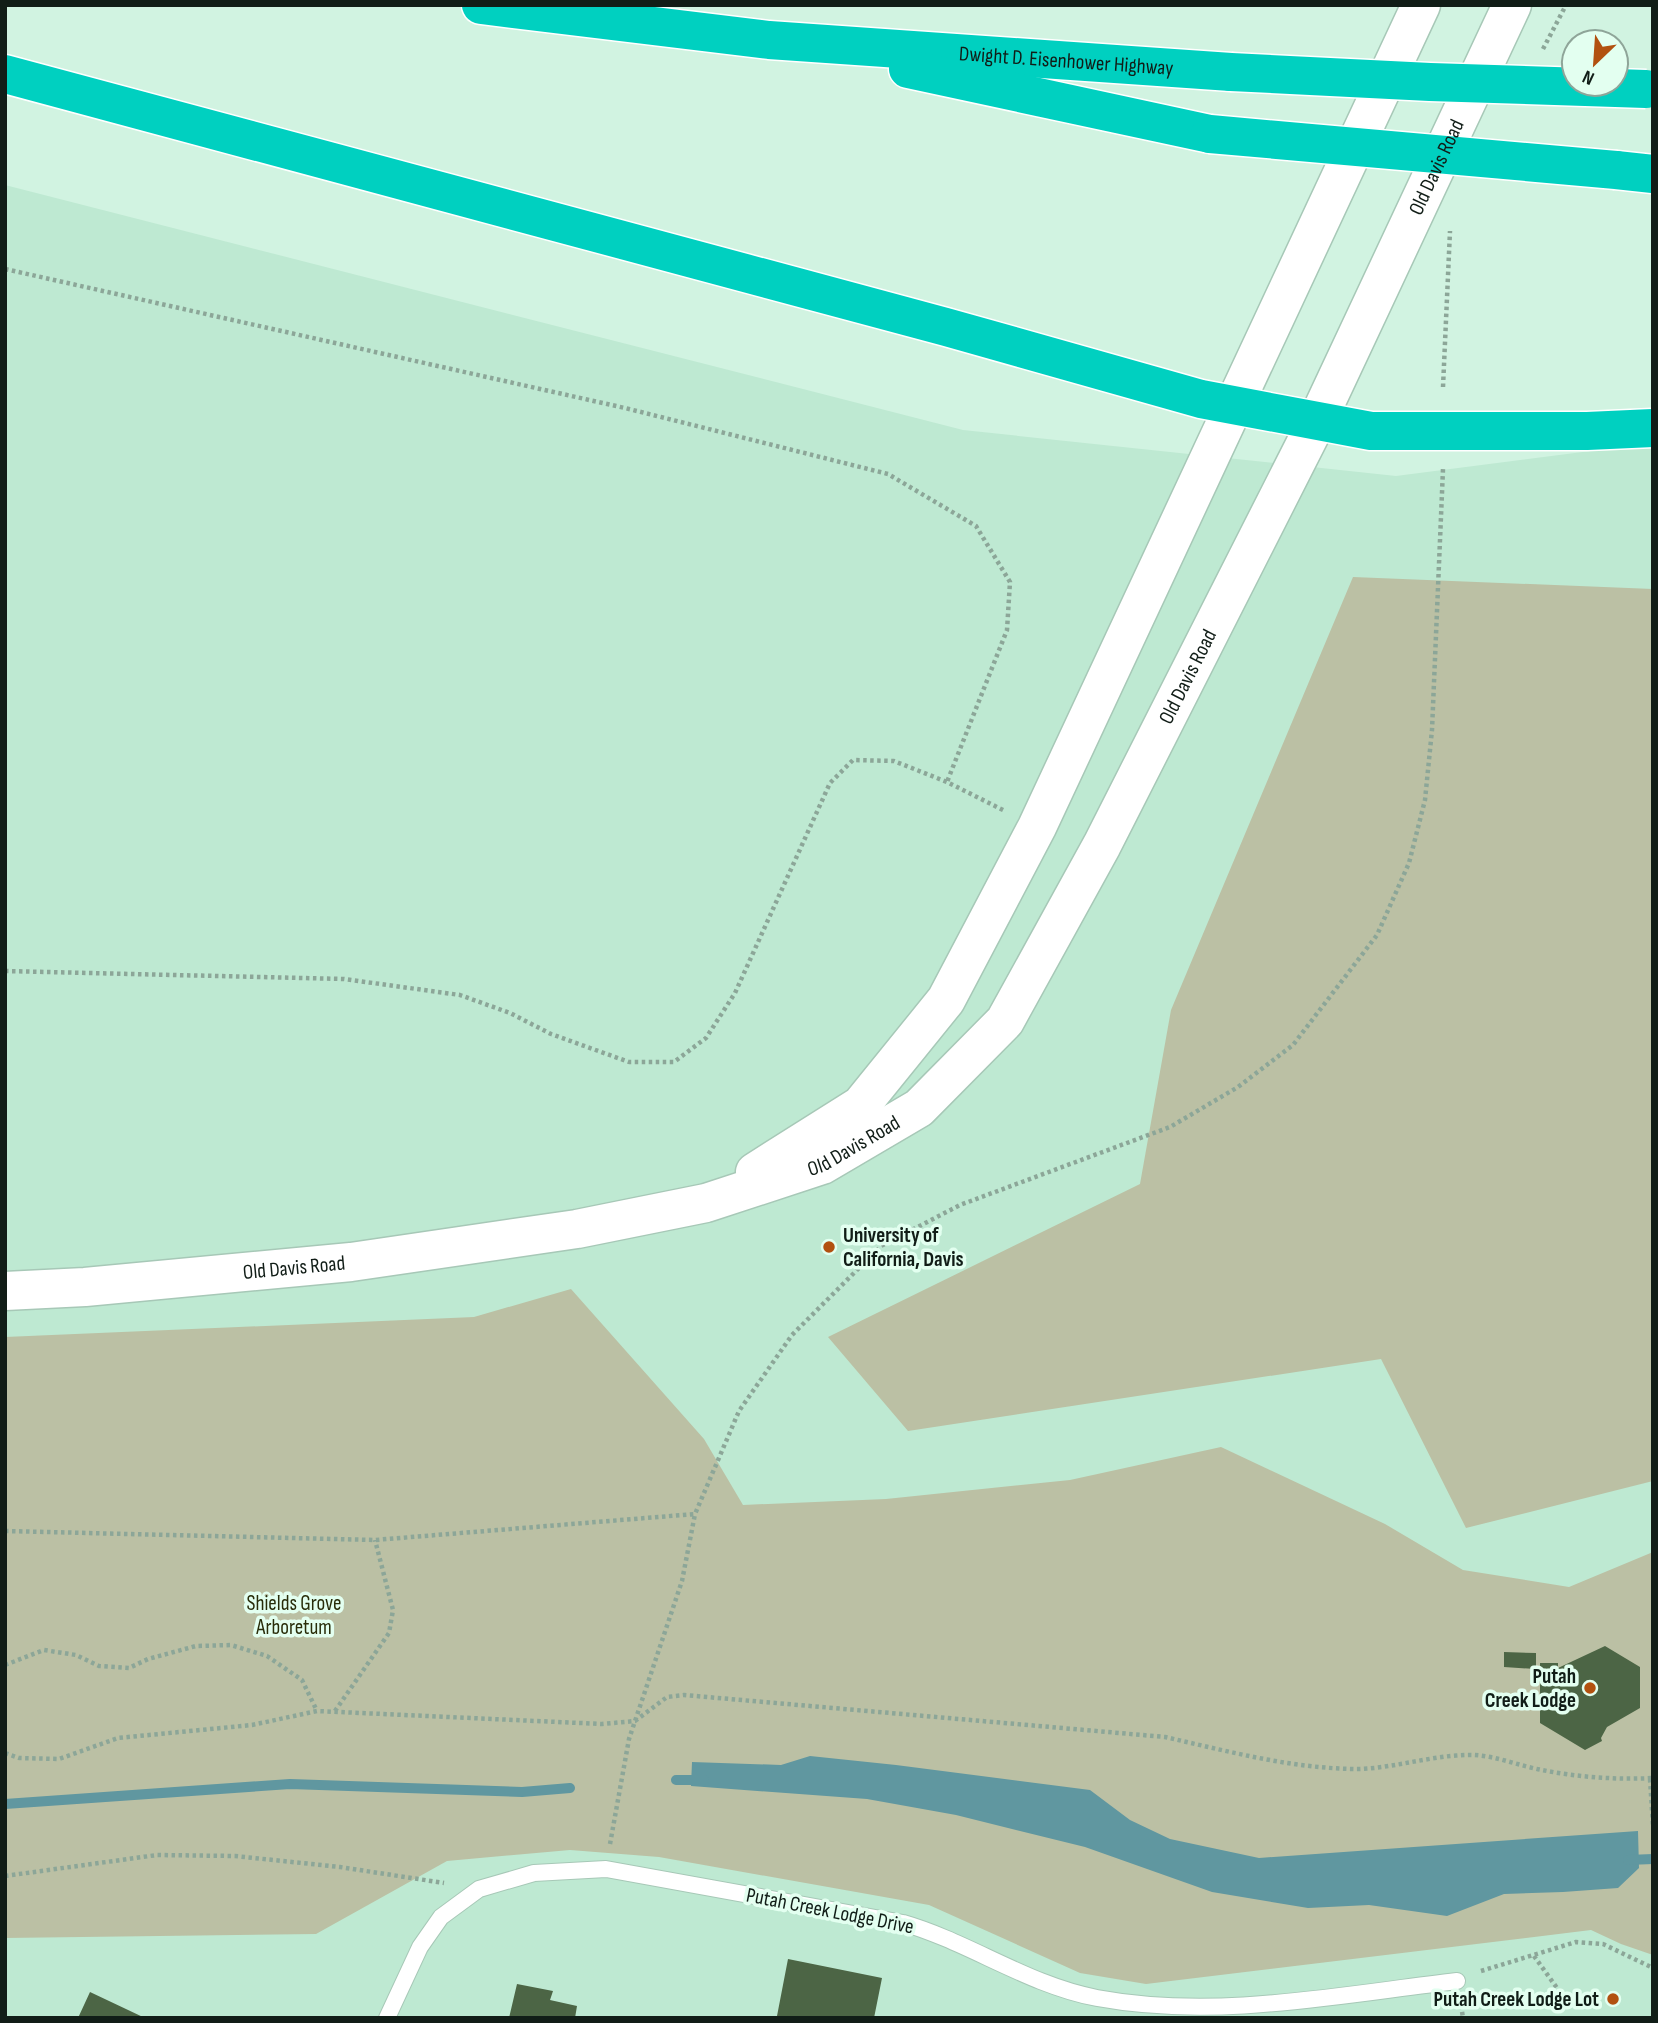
<svg xmlns="http://www.w3.org/2000/svg" width="1658" height="2023" viewBox="0 0 1658 2023" font-family="'Sofia Sans Condensed',sans-serif">
	<style>
		.built { fill: #bee9d2 }
		.green { fill: #bbc0a4 }
		.water { fill: #6097a0 }
		.lines { fill: none; stroke-linecap: round; stroke-linejoin: round }
		.stream { stroke: #6097a0; stroke-width: 10 }
		.building { fill: #4c6545 }
		.lane-casing { stroke: #a7c8b7; stroke-width: 18 }
		.secondary-casing { stroke: #a7c8b7; stroke-width: 41 }
		.highway-casing { stroke: #fff; stroke-width: 41 }
		.path { stroke: #8ca698; stroke-width: 4.5; stroke-dasharray: 3.5 3.5; stroke-linecap: butt }
		.lane { stroke: #fff; stroke-width: 16 }
		.secondary { stroke: #fff; stroke-width: 38 }
		.highway { stroke: #00d0c0; stroke-width: 38 }
		.highway-bridge-casing { stroke: #fff; stroke-width: 41; stroke-linecap: butt }
		.highway-bridge { stroke: #00d0c0; stroke-width: 38 }
		.poi-dot { fill: #b25110; stroke: #e3fff0; stroke-width: 2.5 }
		.labels { text-anchor: middle; dominant-baseline: central; stroke-width: 7; stroke-linejoin: round; paint-order: stroke }
		.street-label { font-size: 21px; fill: #111d17; stroke: #e3fff0 }
		.poi-label { font-size: 21px; font-weight: bold; fill: #111d17; stroke: #e3fff0; text-anchor: end }
		.park-label { font-size: 21px; fill: #282c09; stroke: #e3fff0 }
	</style>
	<rect width="100%" height="100%" fill="#d1f3e1"/>
	<path class="built" d="M5,185l958,245 433,46 257,-33v1575h-1648z"/>
	<path class="green" d="M1353,577l300,12v892l-187,47 -85,-169 -473,72 -80,-94 312,-153 31,-174z
		M571,1289l133,150 39,66 143,-6 184,-19 151,-33 164,77 78,46 106,17 84,-35v403l-32,-11 -30,-14 -445,54 -66,-11 -151,-68 -270,-48 -89,-7 -123,11 -131,73 -311,4v-601l469,-20z"/>
	<path class="water" d="M810,1756l86,9 194,25 40,30 40,19 89,19 379,-27 1,37 -21,20 -55,4 -59,2 -57,22 -78,-11 -61,3 -96,-16 -127,-45 -129,-32 -89,-16 -176,-13 1,-24 89,3z"/>
	<g class="lines">
		<path class="stream" d="M676,1780h28
			M5,1804l285,-20 232,8 48,-4
			M1628,1860l25,-1"/>
	</g>
	<path class="building" d="M1605,1646l35,21v41l-33,19 -6,11 1,3 -17,9 -45,-27v-60h18v5z
		M1504,1652l32,1v16l-32,-2z
		M788,1959l94,19 -8,40h-87l-10,-2z
		M517,1984l36,7 -3,9 27,6 -2,12h-66z
		M90,1992l55,26h-67z"/>
	<g class="lines">
		<defs>
			<path id="lane" d="M387,2018l33,-71 21,-30 38,-28 55,-16 72,-4 297,54c66,19 125,62 194,75 119,22 241,-3 360,-17"/>
			<g id="secondary">
				<path d="M755,1172l106,-67 85,-105 91,-173 384,-822"/>
				<path id="s1" d="M5,1291l80,-4 266,-25 226,-33 129,-26 116,-38 97,-57 86,-87 97,-176 215,-424 195,-416"/>
			</g>
			<g id="highway">
				<path id="s2" d="M481,5l288,35 462,32"/>
				<path d="M908,69l302,65"/>
				<path d="M5,74l941,253 255,72 170,32h216l66,-3"/>
				<path d="M1616,170l37,4"/>
			</g>
		</defs>
		<use href="#lane" class="lane-casing"/>
		<use href="#secondary" class="secondary-casing"/>
		<use href="#highway" class="highway-casing"/>
		<path class="path" d="M1543,49l23,-44
			M5,269l620,139 263,66 88,52 34,56 -3,48 -60,152
			M1443,387l7,-156
			M5,971l339,8 116,16 50,18 41,21 78,28h45l32,-24 29,-45 95,-210 23,-23 41,1 53,21 58,29
			M5,1531l370,9 320,-26 44,-103 53,-76 89,-89 79,-41 210,-78 68,-40 55,-42 84,-110 32,-72 16,-63 7,-70 11,-261
			M5,1665l39,-15 32,5 23,11 30,2 19,-9 48,-13 35,-1 36,11 35,24 15,31
			M335,1711l54,-78 4,-23 -18,-70
			M5,1753l14,5 40,1 59,-21 134,-13 65,-14 285,13 33,-3 32,-24 17,-2 481,42c62,14 128,32 193,32 39,-1 77,-15 116,-14 22,1 46,11 68,15 35,7 75,10 111,8
			M1650,1779l3,47
			M610,1844l19,-105 53,-158 13,-67
			M5,1876l152,-21 78,1 105,11 104,16
			M1534,1956l23,32
			M1481,1971l95,-29 27,2 50,24
			M1461,2005l2,13"/>
		<use href="#lane" class="lane"/>
		<use href="#secondary" class="secondary"/>
		<use href="#highway" class="highway"/>
		<defs>
			<path id="highway-bridge" d="M1231,72l199,10 216,7
				M1210,134l406,36"/>
		</defs>
		<use href="#highway-bridge" class="highway-bridge-casing"/>
		<use href="#highway-bridge" class="highway-bridge"/>
	</g>
	<g class="poi-dot">
		<circle cx="829" cy="1247" r="7"/>
		<circle cx="1590" cy="1688" r="7"/>
		<circle cx="1613" cy="1999" r="7"/>
	</g>
	<g class="labels">
		<g class="street-label">
			<text stroke="none"><textPath href="#s2" startOffset="588">Dwight D. Eisenhower Highway</textPath></text>
			<text stroke="none"><textPath href="#s1" startOffset="2021">Old Davis Road</textPath></text>
			<text stroke="none"><textPath href="#s1" startOffset="1454">Old Davis Road</textPath></text>
			<text stroke="none"><textPath href="#s1" startOffset="866">Old Davis Road</textPath></text>
			<text stroke="none"><textPath href="#s1" startOffset="290">Old Davis Road</textPath></text>
			<text transform="translate(830 1911) rotate(11)">Putah Creek Lodge Drive</text>
		</g>
		<g class="poi-label">
			<text x="843" y="1235" text-anchor="start">University of<tspan x="843" dy="24">California, Davis</tspan></text>
			<text x="1576" y="1676">Putah<tspan x="1576" dy="24">Creek Lodge</tspan></text>
			<text x="1599" y="1999">Putah Creek Lodge Lot</text>
		</g>
		<g class="park-label">
			<text x="294" y="1603">Shields Grove<tspan x="294" dy="24">Arboretum</tspan></text>
		</g>
	</g>
	<rect width="1658" height="2023" fill="none" stroke="#111d17" stroke-width="14"/>
	<g transform="translate(1595 63) rotate(205)"><circle r="33" fill="#e3fff0" stroke="#8fa599" stroke-width="2"/>
	<path d="M0-5L12 26L0 18L-12 26Z" fill="#b25110"/>
	<text y="-10" font-size="19" font-weight="bold" text-anchor="middle" fill="#111d17">N</text>
	</g>
</svg>
